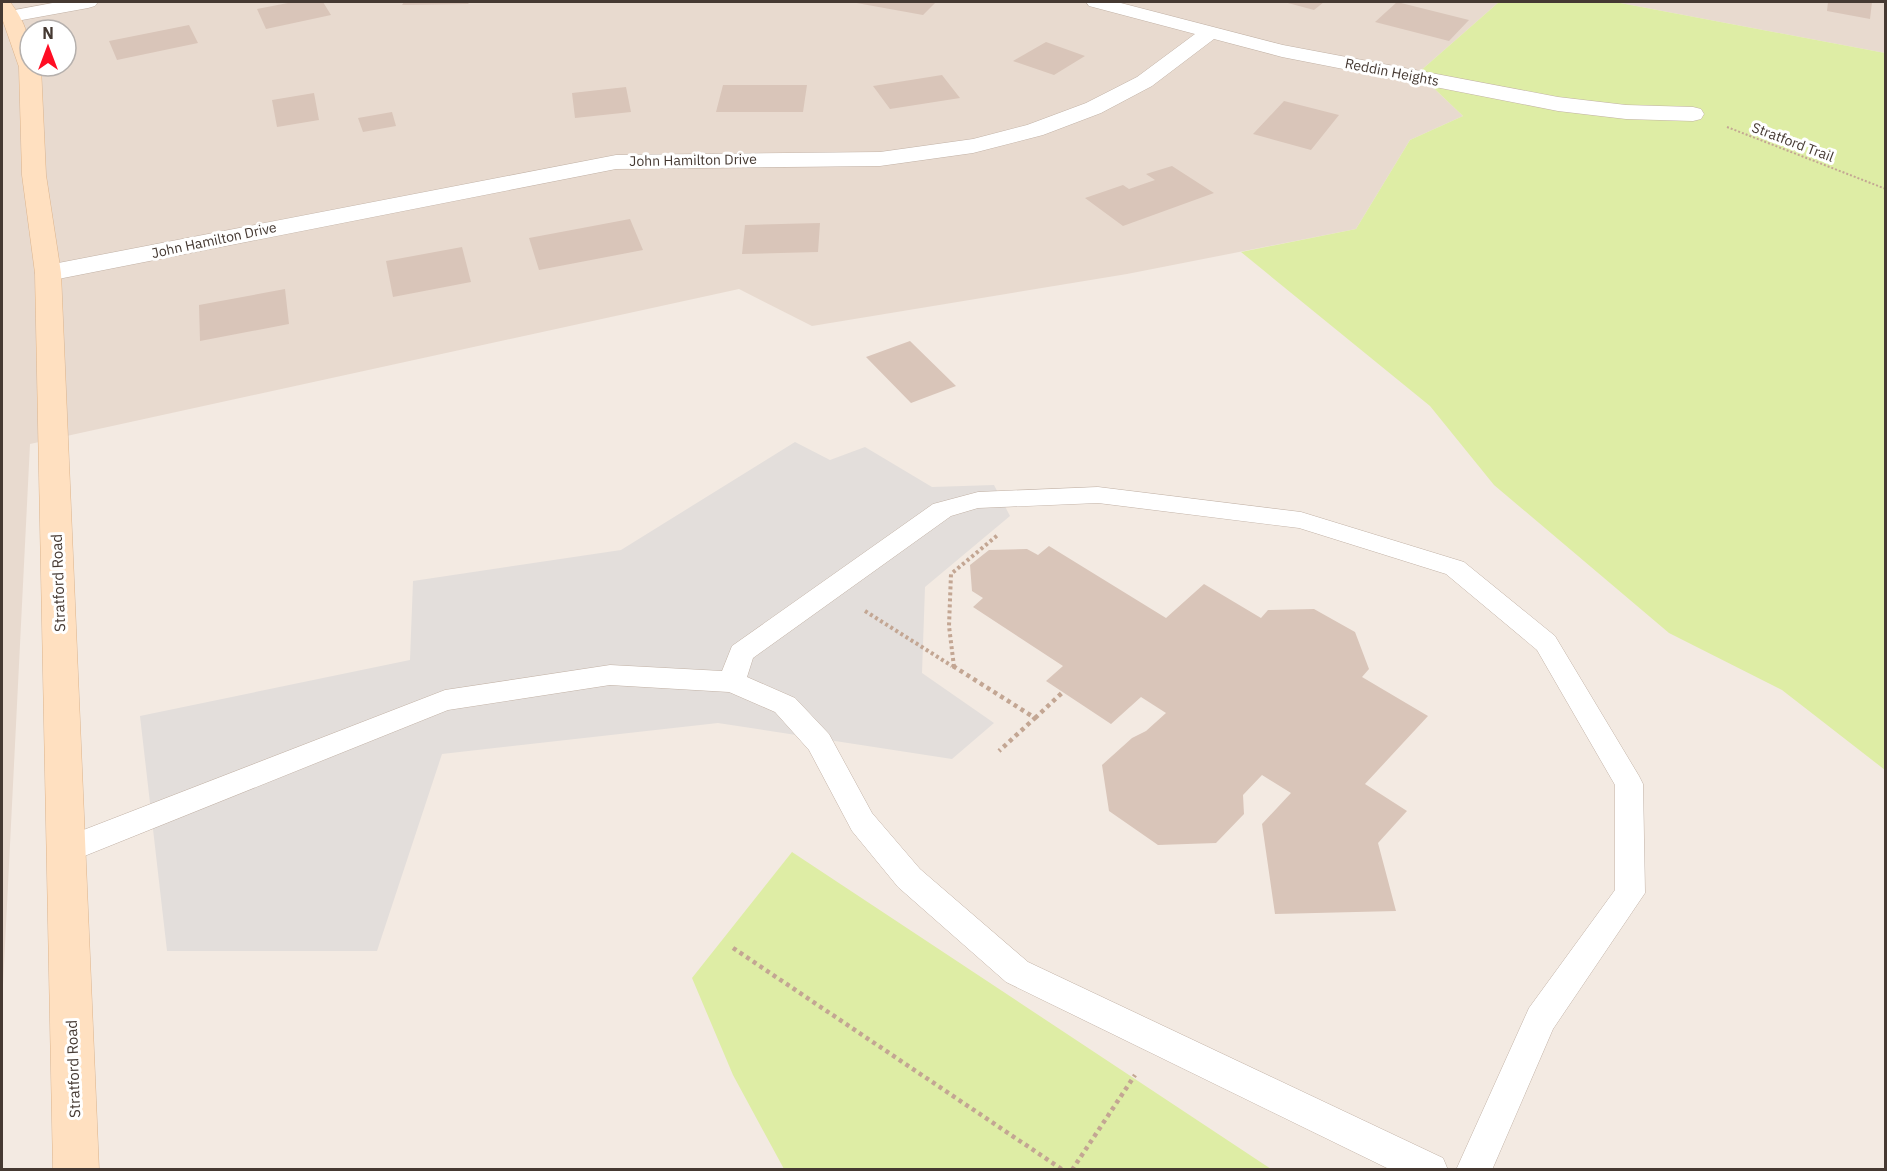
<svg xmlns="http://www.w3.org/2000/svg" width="1887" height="1171" viewBox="0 0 1887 1171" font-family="'IBM Plex Sans',sans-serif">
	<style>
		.residential { fill: #e8dacf; fill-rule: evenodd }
		.green { fill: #deeda5 }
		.parking { fill: #e3dedb }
		.building { fill: #d9c5b9 }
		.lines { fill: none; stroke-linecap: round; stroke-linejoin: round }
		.lane-casing { stroke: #c2b2a6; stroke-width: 1 }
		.street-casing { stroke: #c2b2a6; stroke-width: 1 }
		.secondary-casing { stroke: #dcb48d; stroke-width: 1 }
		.path-far2 { stroke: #c3a693; stroke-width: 2; stroke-dasharray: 2 2; stroke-linecap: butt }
		.path-far1 { stroke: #c3a693; stroke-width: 4; stroke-dasharray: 3 3; stroke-linecap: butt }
		.path { stroke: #c3a693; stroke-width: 4.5; stroke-dasharray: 4 4; stroke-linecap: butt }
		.lane { fill: #fff; fill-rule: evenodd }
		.street { fill: #fff; fill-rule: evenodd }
		.secondary { fill: #ffe0c0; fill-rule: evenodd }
		.labels { text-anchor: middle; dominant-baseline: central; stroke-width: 6; stroke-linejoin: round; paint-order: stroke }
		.far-street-label { font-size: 14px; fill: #453932; stroke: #fff }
		.street-label { font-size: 15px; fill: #453932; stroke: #fff }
	</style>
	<rect width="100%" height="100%" fill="#f3eae2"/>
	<path class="residential" d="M2,2h1497l-81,71 45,43 -53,24 -54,89 -229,45 -315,52 -73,-37 -709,155 -28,561zM30,30h36v36h-36z
		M1615,2h270v51z"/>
	<path class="green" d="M1499,2h116l270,51v717l-103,-80 -113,-57 -175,-148 -64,-79 -189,-154 115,-23 54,-89 53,-24 -45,-43z
		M792,852l479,317h-487l-51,-94 -41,-97z"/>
	<path class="parking" d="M795,442l35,18 35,-13 67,40 62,-2 16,31 -85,71 -3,86 72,50 -42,36 -234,-36 -276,31 -65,197h-210l-27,-235 270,-56 3,-79 208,-31z"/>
	<path class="building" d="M293,2h30l8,13 -65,14 -9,-20z
		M404,2h66l-2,2 -66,1z
		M851,2h85l-13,13z
		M1284,2h40l-10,8z
		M1397,2l72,18 -20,21 -74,-19z
		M1828,2h44l-2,17 -43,-8z
		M189,25l9,18 -81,17 -8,-19z
		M1046,42l39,14 -31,19 -41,-14z
		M942,75l18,23 -70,11 -17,-23z
		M723,85h84l-4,27h-87z
		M626,87l5,25 -56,6 -3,-25z
		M314,93l5,27 -42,7 -5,-27z
		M1284,101l55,14 -28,35 -58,-16z
		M392,112l4,14 -33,6 -5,-14z
		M1172,166l42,27 -91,33 -38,-28 38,-13 6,4 26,-9 -9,-6z
		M630,219l13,31 -104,20 -10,-32z
		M820,223l-2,29 -76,2 3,-29z
		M462,247l9,35 -78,15 -7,-36z
		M285,289l4,35 -89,17 -1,-36z
		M910,341l46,45 -45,17 -45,-46z
		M1049,546l117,72 38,-34 57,34 7,-8 46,-1 41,23 14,37 -7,8 66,39 -63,68 42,27 -29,32 18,68 -121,3 -13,-90 29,-31 -29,-18 -19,20 1,19 -28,29 -58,2 -49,-34 -7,-46 30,-27 14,-7 20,-18 -25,-16 -30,27 -65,-43 17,-15 -90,-59 10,-9 -11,-7 -2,-26 19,-15 38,-1 11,6z"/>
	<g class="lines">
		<defs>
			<path id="lane" d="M1098,487l203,25 163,50 91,74 84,140 4,8 2,109 -92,136 -61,141h-36l73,-162 86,-118v-105l-78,-135 -91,-76 -147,-46 -201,-25 -120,5 -27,8 -198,142 -6,19 48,21 34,36 43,79 48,56 108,93 415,196 5,12h-57l-385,-188 -108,-95 -46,-56 -43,-81 -34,-38 -46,-20 -119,-7 -162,25 -371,149 -11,4 -11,-4 -4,-9 4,-9 390,-151 165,-25 112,6 10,-25 201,-142 45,-12z"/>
			<path id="street" d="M58,2h40l-3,4 -7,2 -77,14 -7,-2 -2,-3 2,-5z
				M1086,2h31l166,43 275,52 68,8 67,2 8,2 3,5 -3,5 -8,2 -67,-2 -68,-8 -276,-54 -68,-18 -62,47 -51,27 -58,22 -70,18 -93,13 -264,3 -568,112 -9,-2 -4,-6 4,-6 9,-2 568,-110 264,-3 93,-13 54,-14 59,-22 51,-26 58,-43 -106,-28z"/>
			<path id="secondary" d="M2,2h8c17,22 20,37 20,64l11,1 5,108 15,98 38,897h-46l-18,-897 -13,-98 -3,-108 -17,-49z"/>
		</defs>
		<use href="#lane" class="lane-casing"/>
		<use href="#street" class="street-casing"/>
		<use href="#secondary" class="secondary-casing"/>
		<path class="path-far2" d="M1727,127l159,62"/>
		<path class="path-far1" d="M865,611l87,55
			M954,667l-5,-41 2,-52 48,-40"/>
		<path class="path" d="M953,666l82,52 -36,33
			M1035,718l28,-26
			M733,948l330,222
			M1072,1170l63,-95"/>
		<use href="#lane" class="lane"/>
		<use href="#street" class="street"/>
		<use href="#secondary" class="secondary"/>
	</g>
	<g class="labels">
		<g class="far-street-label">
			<text transform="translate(1392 72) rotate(11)">Reddin Heights</text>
			<text transform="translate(1793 142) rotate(21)">Stratford Trail</text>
			<text transform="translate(693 160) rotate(-1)">John Hamilton Drive</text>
			<text transform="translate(214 240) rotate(-12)">John Hamilton Drive</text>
		</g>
		<g class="street-label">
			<text transform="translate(58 583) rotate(-92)">Stratford Road</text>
			<text transform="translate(73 1069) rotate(-92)">Stratford Road</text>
		</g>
	</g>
	<rect width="1887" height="1171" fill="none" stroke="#453932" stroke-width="6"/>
	<g transform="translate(48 48)"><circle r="28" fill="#ffffff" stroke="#b5b0ad" stroke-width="1.5"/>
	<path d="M0-4.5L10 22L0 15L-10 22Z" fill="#ff0d23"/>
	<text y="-9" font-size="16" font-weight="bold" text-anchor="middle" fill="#453932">N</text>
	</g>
</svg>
